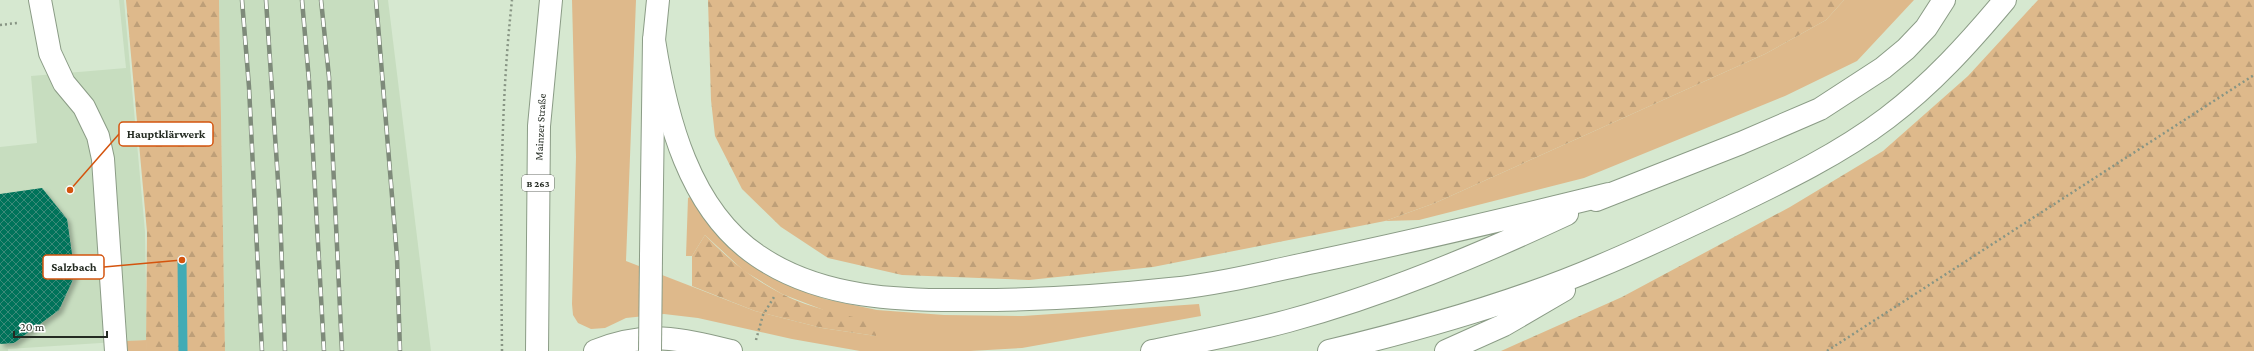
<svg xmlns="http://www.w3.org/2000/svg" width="2254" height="351" font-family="'Crimson Pro',serif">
<defs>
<pattern id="forest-firs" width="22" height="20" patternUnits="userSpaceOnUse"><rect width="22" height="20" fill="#deb98b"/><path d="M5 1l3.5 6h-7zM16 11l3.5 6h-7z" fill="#be9f78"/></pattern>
<pattern id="building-cross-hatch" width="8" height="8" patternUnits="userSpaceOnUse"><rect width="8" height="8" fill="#03735a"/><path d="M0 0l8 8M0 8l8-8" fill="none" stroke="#3b8a78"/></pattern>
<filter id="shadow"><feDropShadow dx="3.5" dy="3.5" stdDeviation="2" flood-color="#0004"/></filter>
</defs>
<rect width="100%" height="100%" fill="#d6e8d0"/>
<!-- built -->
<path fill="#c7ddbf" d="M 119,0 L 124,0 L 145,232 L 147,340 L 8,349 L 8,351 L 0,351 L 0,147 L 37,143 L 31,76 L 126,68 Z
M 219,0 L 388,0 L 431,351 L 225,351 Z"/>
<!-- grass -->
<path fill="#deb98b" d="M 572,0 L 636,0 L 626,261 L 755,311 L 822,328 L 876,336 L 821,309 L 782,294 L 744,271 L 705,235 L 692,256 L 686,256 L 688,198 L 694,195 L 751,262 L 788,285 L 825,299 L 877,310 L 944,315 L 1023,316 L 1199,304 L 1201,316 L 1022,348 L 970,351 L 860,351 L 792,339 L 698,318 L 664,314 L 626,318 L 605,328 L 591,329 L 578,323 L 573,315 L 572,304 L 576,157 Z
M 1844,0 L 1914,0 L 1857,61 L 1785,96 L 1584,178 L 1419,220 L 1385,221 L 1435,203 L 1765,54 L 1826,20 Z
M 147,340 L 146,351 L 127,351 L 127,341 Z"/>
<!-- forest -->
<path fill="url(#forest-firs)" d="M 126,0 L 219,0 L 225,351 L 146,351 L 147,232 Z
M 708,0 L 1844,0 L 1826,20 L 1765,54 L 1435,203 L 1385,221 L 1153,267 L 1029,280 L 902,275 L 828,258 L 781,227 L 742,189 L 715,136 L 711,100 Z
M 2038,0 L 2254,0 L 2254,351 L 1501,351 L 1622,297 L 1790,207 L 1883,151 L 1968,76 Z
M 705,235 C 727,258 753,280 782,294 C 811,309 845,315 876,322 L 876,336 L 822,328 L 755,311 L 692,286 L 692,256 Z"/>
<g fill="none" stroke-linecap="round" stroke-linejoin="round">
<!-- stream -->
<path stroke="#41abb5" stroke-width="9" d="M 182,260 L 183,351"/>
</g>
<!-- building -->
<path fill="url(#building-cross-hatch)" filter="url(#shadow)" d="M 42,188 L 67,219 L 75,275 L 59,310 L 14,343 L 0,344 L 0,194 Z"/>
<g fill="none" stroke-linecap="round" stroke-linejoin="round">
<!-- minor casing -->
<g stroke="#8b9c86" stroke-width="24">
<path id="minor" d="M 40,0 L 50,53 L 64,83 L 84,107 L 98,136 L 103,159 L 116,351"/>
</g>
<!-- major casing -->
<g stroke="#8b9c86" stroke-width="24">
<path id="major" d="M 651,256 L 654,40 L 658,0
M 537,351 L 539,126 L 551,0"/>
</g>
<!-- highway casing -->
<g stroke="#8b9c86" stroke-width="24">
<path id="highway" d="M 654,40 C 666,117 689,210 758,256 C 821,299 901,301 974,300 C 1040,300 1105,296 1170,289 C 1219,284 1267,272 1314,262 C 1413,241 1511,218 1609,194
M 1596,200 L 1741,143 L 1820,109 L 1883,68 L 1906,49 L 1926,28 L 1944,0
M 595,351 C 645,330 681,339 731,351
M 1152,351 C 1197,342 1243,333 1288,321 C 1384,295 1477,256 1567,214
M 1329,351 C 1421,329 1514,303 1600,266 C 1641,249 1681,230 1721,211 C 1777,184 1837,156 1887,118 C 1932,84 1969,43 2005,0
M 1446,351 L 1504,325 L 1564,290"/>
</g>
<!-- path -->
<path stroke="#889584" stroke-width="2.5" stroke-dasharray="2 3" stroke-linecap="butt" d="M 0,25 L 17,23
M 756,340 L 763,315 L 774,297
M 502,351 C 501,234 499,117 512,0
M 1827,351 L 2254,75"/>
<!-- minor -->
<use href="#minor" stroke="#fff" stroke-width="22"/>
<!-- major -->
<use href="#major" stroke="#fff" stroke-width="22"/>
<!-- highway -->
<use href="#highway" stroke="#fff" stroke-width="22"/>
<!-- rail casing -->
<g stroke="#7e8a7a" stroke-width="4.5">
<path id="rail" d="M 242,0 L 249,87 L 262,351
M 266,0 L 280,211 L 285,351
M 302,0 L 309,81 L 324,351
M 321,0 L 329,77 L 342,351
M 376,0 L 397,257 L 400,351"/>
</g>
<!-- rail -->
<use href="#rail" stroke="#fff" stroke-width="3" stroke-dasharray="9" stroke-linecap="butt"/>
<!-- major-bridge casing -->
<g stroke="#8b9c86" stroke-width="24" stroke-linecap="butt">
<path id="major-bridge" d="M 650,351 L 651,256"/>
</g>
<!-- major-bridge -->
<use href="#major-bridge" stroke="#fff" stroke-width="22"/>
</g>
<g text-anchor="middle" stroke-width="4" stroke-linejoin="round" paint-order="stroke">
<!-- shield labels -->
<rect fill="#fff" stroke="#666b64" stroke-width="1" x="522" y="175" width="32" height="16" rx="3"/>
<g font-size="10" font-weight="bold" fill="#242b22">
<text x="538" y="187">B 263</text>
</g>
<!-- street labels -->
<g font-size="11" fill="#242b22" stroke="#fff">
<text transform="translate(540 127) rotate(-87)" y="4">Mainzer Straße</text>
</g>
</g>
<!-- callouts -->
<path fill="none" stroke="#d4540e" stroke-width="1.5" d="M70 190L119 134M182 260L104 267"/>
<g fill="#d4540e" stroke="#fff" stroke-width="1.5">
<circle cx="70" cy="190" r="4"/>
<circle cx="182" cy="260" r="4"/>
</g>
<g fill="#fff" stroke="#d4540e" stroke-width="1.5">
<rect x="119" y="122" width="94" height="24" rx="4"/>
<rect x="43" y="255" width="61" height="24" rx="4"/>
</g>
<g font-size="12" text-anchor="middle" font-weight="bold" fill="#242b22">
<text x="166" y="138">Hauptklärwerk</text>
<text x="74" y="271">Salzbach</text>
</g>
<!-- scale -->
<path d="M14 331v6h93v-6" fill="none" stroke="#242b22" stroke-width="2"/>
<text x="20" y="331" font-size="12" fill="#242b22" stroke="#ffffff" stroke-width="3" paint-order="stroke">20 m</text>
</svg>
